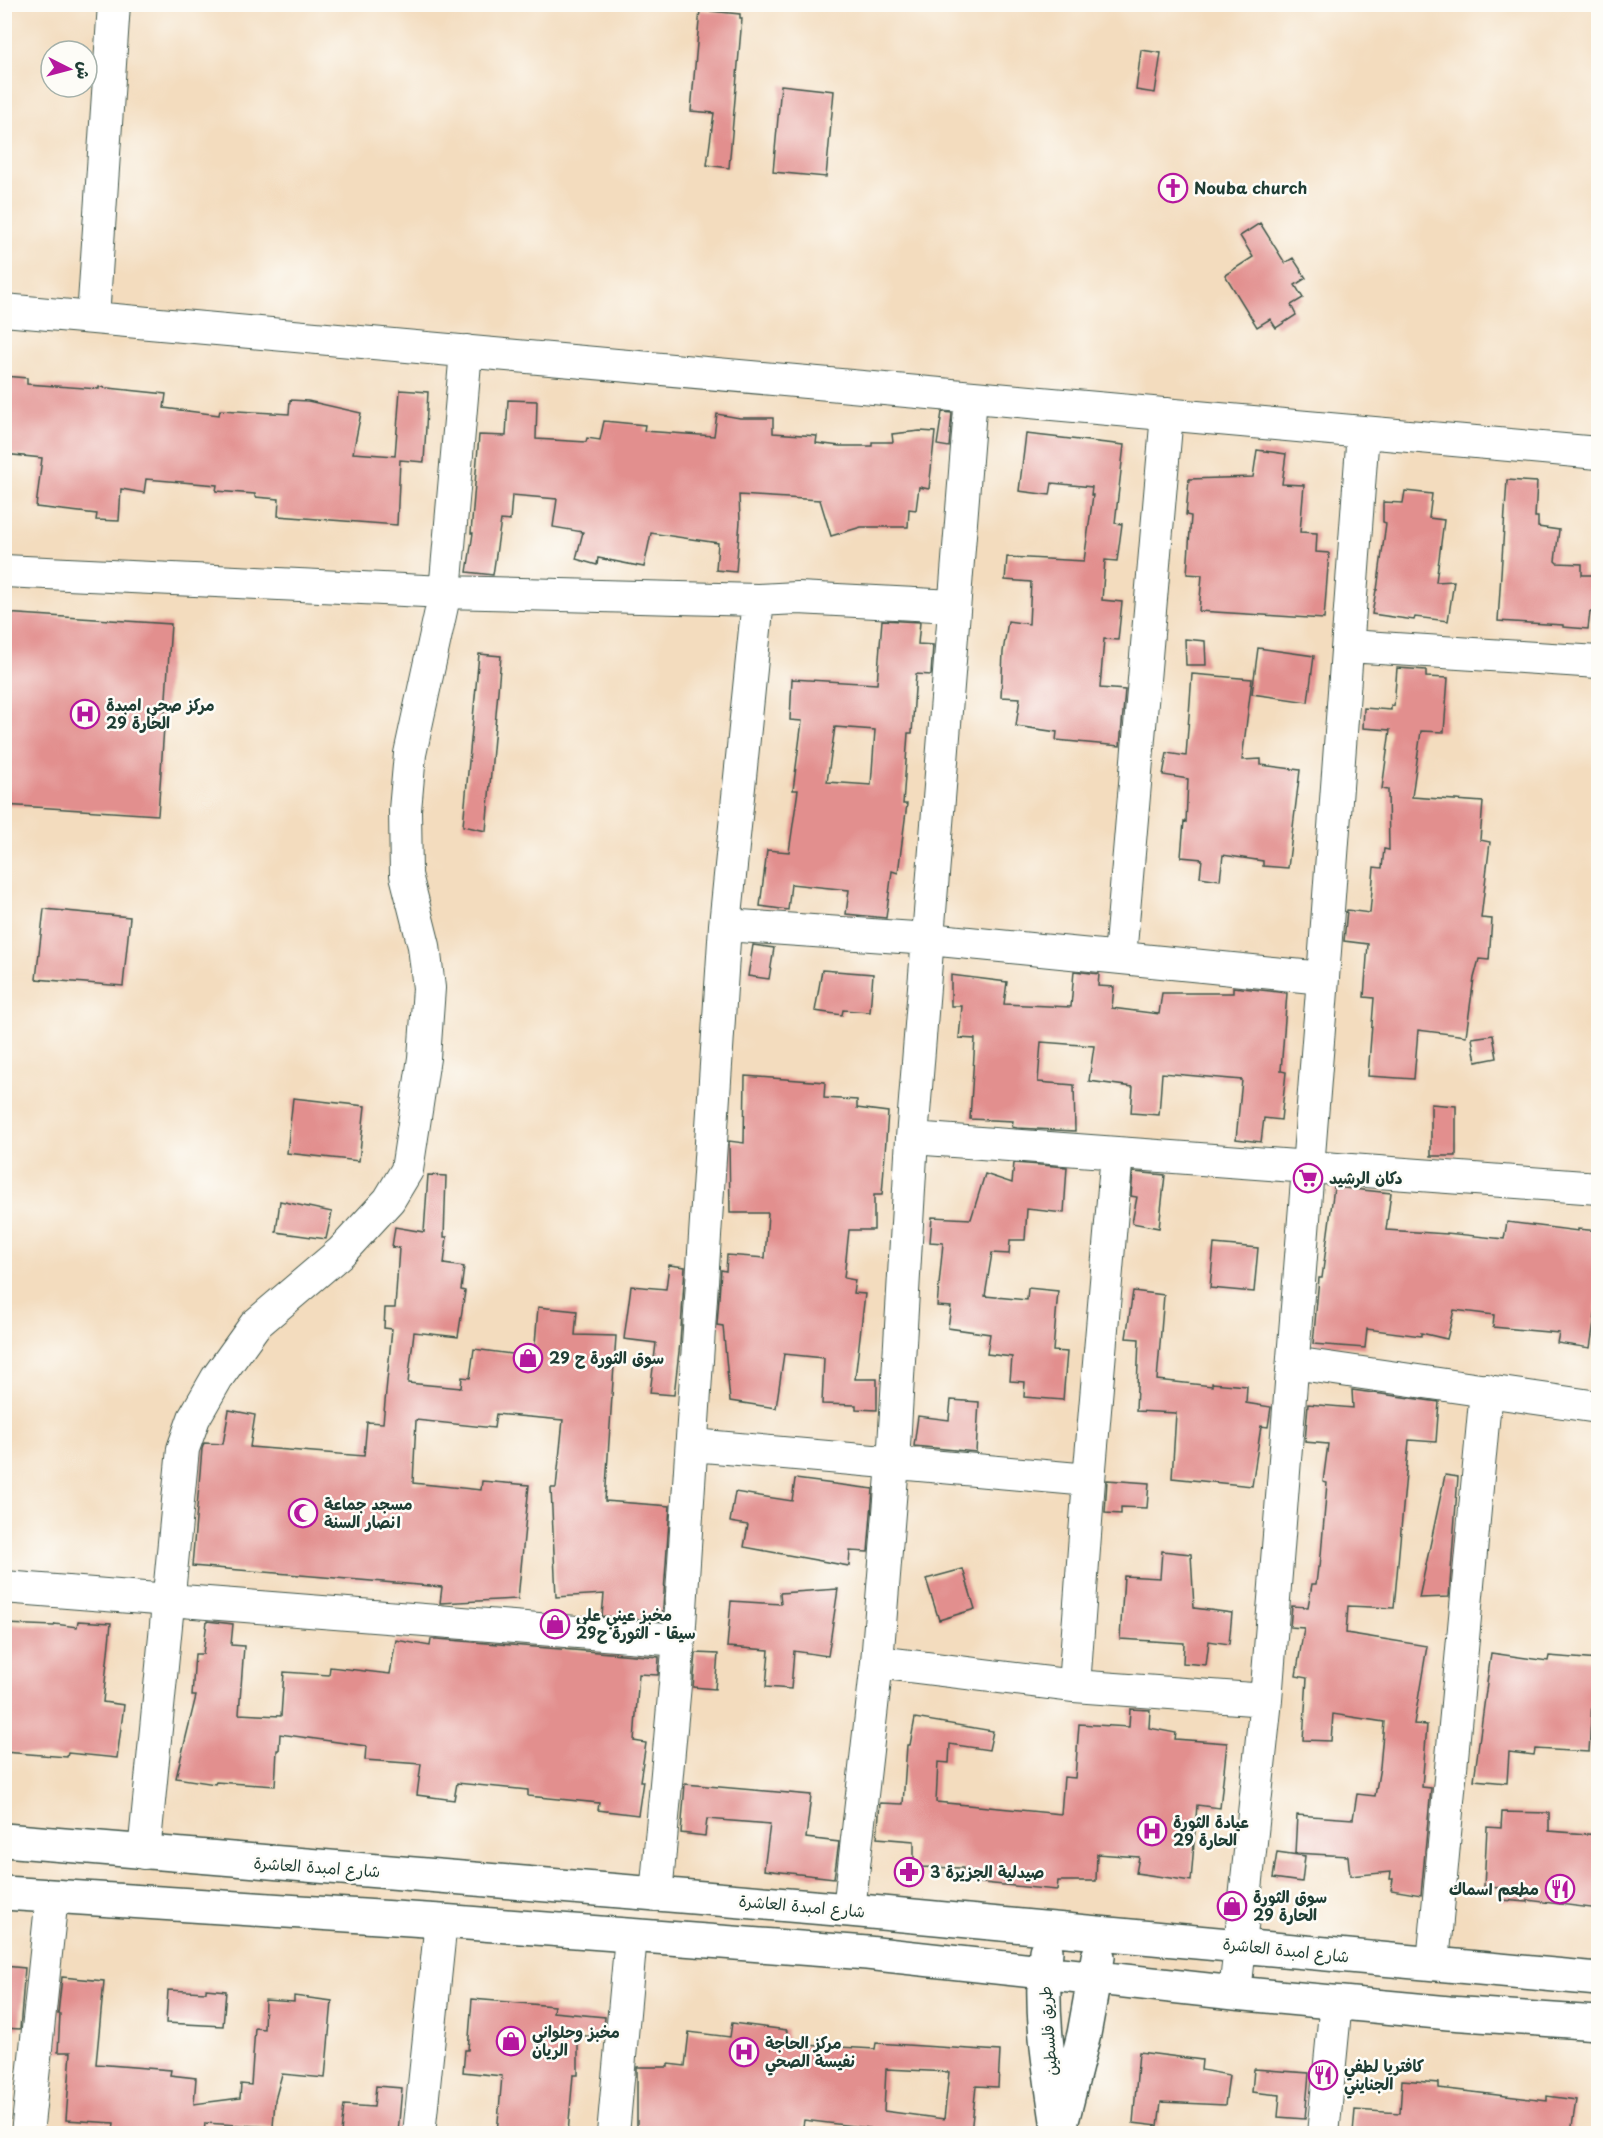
<svg xmlns="http://www.w3.org/2000/svg" width="1603" height="2138" font-family="'Playpen Sans','Playpen Sans Arabic',sans-serif">
<rect width="100%" height="100%" fill="#fdfcf7"/>
<filter id="ink" filterUnits="userSpaceOnUse"><feTurbulence type="fractalNoise" baseFrequency=".0167" numOctaves="2"/><feDisplacementMap in="SourceGraphic" scale="12" xChannelSelector="R" yChannelSelector="G"/><feConvolveMatrix kernelMatrix="1 2 1 2 8 2 1 2 1" color-interpolation-filters="sRGB"/></filter>
<filter id="wash" filterUnits="userSpaceOnUse"><feTurbulence type="fractalNoise" baseFrequency=".008" numOctaves="4" result="noise"/><feDisplacementMap in="SourceGraphic" scale="24" xChannelSelector="R" yChannelSelector="G"/><feGaussianBlur stdDeviation="1.35" result="paint"/><feColorMatrix in="noise" values="0 0 0 0 0 0 0 0 0 0 0 0 0 0 0 0 0 1.4 0 .05"/><feComposite in="paint" operator="in"/></filter>
<g filter="url(#wash)">
<rect width="100%" height="100%" fill="#f3dcbe"/>
<g id="blocks">
<!-- building -->
<path fill="#e28f8e" fill-rule="evenodd" d="M 700,10 L 740,14 L 740,18 L 742,18 L 729,168 L 707,165 L 714,113 L 691,111 Z
M 1141,50 L 1161,53 L 1155,93 L 1136,90 Z
M 781,85 L 834,91 L 826,177 L 773,172 Z
M 1260,223 L 1285,263 L 1293,258 L 1306,278 L 1295,285 L 1303,298 L 1291,305 L 1296,315 L 1276,328 L 1270,319 L 1257,327 L 1225,275 L 1253,257 L 1240,236 Z
M 4,376 L 27,378 L 27,384 L 99,389 L 99,387 L 166,394 L 164,408 L 219,415 L 220,410 L 289,414 L 290,400 L 308,401 L 361,413 L 353,453 L 395,456 L 400,390 L 428,392 L 424,462 L 400,460 L 397,525 L 278,516 L 279,499 L 255,497 L 255,494 L 216,491 L 217,485 L 146,479 L 144,493 L 121,489 L 119,521 L 96,520 L 97,514 L 36,507 L 42,458 L 4,454 Z
M 508,400 L 537,401 L 536,439 L 586,442 L 587,438 L 600,440 L 604,421 L 645,425 L 644,431 L 714,436 L 717,414 L 740,418 L 773,418 L 773,433 L 817,436 L 816,443 L 840,446 L 872,446 L 872,442 L 893,442 L 892,434 L 920,431 L 935,432 L 929,489 L 919,487 L 916,510 L 909,509 L 908,527 L 861,527 L 831,536 L 820,500 L 739,495 L 740,521 L 736,572 L 716,570 L 718,543 L 651,533 L 644,567 L 598,558 L 597,565 L 576,559 L 583,532 L 553,527 L 557,499 L 512,495 L 510,521 L 501,520 L 493,575 L 467,572 L 473,533 L 471,533 L 479,435 L 506,436 Z
M 942,412 L 952,413 L 949,447 L 937,445 Z
M 1026,434 L 1124,445 L 1115,523 L 1122,524 L 1117,561 L 1105,560 L 1102,600 L 1122,602 L 1118,640 L 1104,639 L 1100,688 L 1125,690 L 1120,746 L 1056,740 L 1057,732 L 1016,726 L 1020,698 L 1001,697 L 1003,652 L 1008,621 L 1029,624 L 1031,582 L 1005,580 L 1007,557 L 1084,561 L 1093,495 L 1091,495 L 1092,487 L 1052,483 L 1050,495 L 1019,491 Z
M 1257,450 L 1286,454 L 1282,484 L 1304,485 L 1300,532 L 1317,533 L 1316,552 L 1329,553 L 1324,619 L 1199,611 L 1202,575 L 1187,574 L 1191,516 L 1186,515 L 1189,479 L 1253,477 Z
M 1507,480 L 1537,482 L 1535,517 L 1538,517 L 1538,527 L 1559,530 L 1555,561 L 1557,563 L 1582,564 L 1582,575 L 1599,575 L 1599,613 L 1590,612 L 1588,629 L 1563,627 L 1563,625 L 1498,621 Z
M 1405,491 L 1432,494 L 1429,518 L 1444,520 L 1436,582 L 1454,581 L 1448,621 L 1415,617 L 1414,620 L 1372,614 L 1376,590 L 1377,590 L 1386,523 L 1383,522 L 1383,502 L 1403,503 Z
M 4,613 L 171,624 L 158,815 L 4,805 Z
M 882,620 L 920,622 L 918,644 L 933,645 L 931,675 L 916,674 L 912,733 L 908,733 L 903,804 L 907,804 L 898,873 L 892,871 L 886,918 L 846,914 L 849,890 L 791,884 L 788,910 L 760,906 L 767,850 L 789,852 L 798,790 L 793,790 L 802,721 L 790,720 L 792,679 L 877,684 ZM 835,727 L 875,730 L 871,785 L 827,782 Z
M 1185,639 L 1205,641 L 1206,665 L 1186,665 Z
M 1258,648 L 1314,656 L 1308,702 L 1252,694 Z
M 479,654 L 501,656 L 486,831 L 463,826 Z
M 1397,668 L 1426,670 L 1426,677 L 1448,678 L 1444,732 L 1421,731 L 1412,797 L 1483,802 L 1480,840 L 1490,842 L 1481,918 L 1492,919 L 1489,960 L 1479,959 L 1474,978 L 1466,1036 L 1418,1030 L 1414,1079 L 1368,1076 L 1374,998 L 1364,997 L 1368,944 L 1344,941 L 1347,910 L 1370,913 L 1374,867 L 1382,868 L 1384,849 L 1389,850 L 1388,790 L 1382,789 L 1390,730 L 1363,728 L 1364,708 L 1391,710 L 1391,705 L 1394,706 Z
M 1192,674 L 1252,679 L 1242,760 L 1261,759 L 1261,765 L 1300,770 L 1288,868 L 1263,866 L 1263,861 L 1223,855 L 1220,880 L 1200,877 L 1202,859 L 1181,857 L 1184,821 L 1186,822 L 1188,779 L 1163,775 L 1167,753 L 1186,756 Z
M 44,909 L 130,917 L 123,986 L 36,979 Z
M 753,945 L 774,948 L 769,979 L 748,976 Z
M 822,970 L 873,974 L 870,1012 L 843,1010 L 842,1015 L 815,1011 Z
M 1074,971 L 1099,974 L 1098,986 L 1114,987 L 1112,1008 L 1159,1014 L 1162,993 L 1233,993 L 1233,987 L 1287,993 L 1281,1071 L 1286,1072 L 1281,1120 L 1264,1118 L 1261,1142 L 1236,1139 L 1242,1080 L 1162,1073 L 1159,1115 L 1131,1113 L 1133,1087 L 1089,1081 L 1094,1046 L 1041,1042 L 1038,1082 L 1074,1085 L 1075,1131 L 1017,1128 L 1012,1127 L 1013,1121 L 970,1119 L 975,1039 L 959,1038 L 962,1006 L 951,1006 L 951,975 L 1007,982 L 1004,1004 L 1071,1007 Z
M 1493,1035 L 1497,1058 L 1476,1062 L 1472,1038 Z
M 745,1076 L 825,1082 L 824,1098 L 857,1100 L 857,1108 L 888,1112 L 882,1195 L 874,1195 L 874,1230 L 849,1230 L 844,1278 L 855,1280 L 853,1293 L 865,1294 L 855,1379 L 877,1379 L 877,1410 L 856,1409 L 856,1405 L 822,1404 L 824,1358 L 784,1354 L 776,1408 L 730,1401 L 723,1326 L 717,1325 L 721,1270 L 726,1271 L 727,1255 L 765,1258 L 768,1213 L 730,1213 L 729,1141 L 744,1143 Z
M 293,1098 L 365,1106 L 359,1161 L 287,1153 Z
M 1431,1104 L 1456,1106 L 1456,1156 L 1431,1156 Z
M 1014,1163 L 1067,1167 L 1064,1213 L 1027,1209 L 1025,1240 L 1010,1240 L 1009,1254 L 992,1253 L 985,1296 L 1027,1300 L 1028,1288 L 1058,1291 L 1053,1351 L 1067,1352 L 1063,1400 L 1024,1397 L 1025,1382 L 1010,1381 L 1012,1357 L 987,1354 L 990,1334 L 948,1328 L 951,1307 L 937,1306 L 943,1243 L 930,1242 L 932,1217 L 971,1219 L 985,1174 L 1012,1183 Z
M 1133,1172 L 1165,1175 L 1159,1228 L 1132,1223 L 1137,1197 L 1131,1196 Z
M 428,1175 L 446,1176 L 444,1237 L 447,1237 L 444,1264 L 464,1267 L 461,1290 L 465,1291 L 458,1337 L 414,1332 L 408,1383 L 461,1388 L 462,1377 L 470,1378 L 474,1349 L 534,1357 L 538,1307 L 577,1311 L 575,1335 L 616,1336 L 605,1501 L 670,1506 L 662,1621 L 602,1616 L 604,1594 L 556,1597 L 551,1488 L 556,1488 L 563,1420 L 496,1414 L 494,1428 L 416,1420 L 413,1483 L 481,1490 L 482,1481 L 529,1485 L 518,1599 L 440,1603 L 442,1587 L 192,1566 L 202,1449 L 204,1443 L 223,1444 L 229,1410 L 255,1415 L 250,1447 L 364,1456 L 367,1422 L 383,1423 L 392,1329 L 384,1328 L 385,1308 L 395,1308 L 399,1248 L 392,1247 L 395,1227 L 424,1232 Z
M 1334,1187 L 1391,1193 L 1386,1230 L 1447,1234 L 1447,1233 L 1504,1239 L 1507,1222 L 1578,1231 L 1578,1229 L 1599,1231 L 1599,1290 L 1590,1348 L 1557,1343 L 1559,1333 L 1493,1327 L 1494,1315 L 1454,1310 L 1447,1339 L 1421,1333 L 1421,1336 L 1367,1329 L 1365,1348 L 1313,1344 L 1319,1278 L 1322,1278 Z
M 280,1201 L 332,1212 L 326,1239 L 276,1232 Z
M 1214,1244 L 1258,1248 L 1254,1292 L 1210,1288 Z
M 669,1265 L 685,1267 L 680,1343 L 674,1395 L 650,1393 L 656,1343 L 624,1339 L 631,1286 L 666,1289 Z
M 1133,1291 L 1164,1295 L 1157,1380 L 1212,1386 L 1212,1383 L 1247,1386 L 1246,1403 L 1271,1407 L 1268,1427 L 1261,1426 L 1252,1486 L 1172,1478 L 1176,1413 L 1136,1411 L 1139,1339 L 1126,1338 Z
M 1352,1390 L 1439,1402 L 1436,1442 L 1409,1440 L 1394,1608 L 1348,1606 L 1346,1633 L 1427,1646 L 1414,1724 L 1427,1725 L 1422,1787 L 1431,1788 L 1421,1895 L 1391,1890 L 1393,1879 L 1390,1879 L 1391,1872 L 1350,1876 L 1348,1856 L 1295,1853 L 1297,1815 L 1353,1819 L 1357,1794 L 1375,1796 L 1380,1767 L 1384,1722 L 1333,1714 L 1331,1741 L 1303,1740 L 1307,1678 L 1296,1676 L 1304,1628 L 1290,1627 L 1292,1606 L 1308,1607 L 1312,1584 L 1316,1584 L 1318,1567 L 1320,1567 L 1327,1483 L 1323,1482 L 1328,1444 L 1305,1442 L 1308,1404 L 1353,1408 Z
M 951,1400 L 979,1402 L 976,1452 L 914,1446 L 918,1416 L 949,1420 Z
M 1445,1475 L 1458,1477 L 1449,1597 L 1419,1598 Z
M 795,1479 L 873,1489 L 868,1552 L 850,1551 L 849,1566 L 744,1547 L 748,1525 L 730,1522 L 735,1492 L 792,1501 Z
M 1107,1480 L 1149,1483 L 1147,1508 L 1121,1507 L 1121,1514 L 1105,1513 Z
M 1162,1551 L 1191,1554 L 1194,1608 L 1232,1613 L 1229,1644 L 1209,1641 L 1206,1665 L 1183,1663 L 1184,1643 L 1120,1639 L 1124,1576 L 1160,1578 Z
M 963,1569 L 975,1609 L 939,1620 L 926,1579 Z
M 838,1589 L 828,1656 L 794,1651 L 791,1689 L 766,1687 L 769,1650 L 727,1647 L 731,1601 L 781,1604 L 780,1593 Z
M 78,1621 L 111,1623 L 103,1702 L 124,1705 L 117,1758 L 68,1753 L 67,1757 L 4,1752 L 6,1624 L 54,1626 L 55,1624 L 77,1627 Z
M 207,1621 L 233,1624 L 231,1645 L 244,1646 L 239,1714 L 281,1716 L 284,1672 L 329,1675 L 330,1667 L 390,1674 L 396,1640 L 430,1646 L 431,1639 L 437,1639 L 659,1657 L 658,1675 L 639,1674 L 634,1741 L 646,1743 L 640,1781 L 643,1781 L 638,1815 L 598,1810 L 599,1803 L 528,1796 L 528,1790 L 457,1783 L 454,1800 L 417,1795 L 421,1764 L 365,1760 L 366,1746 L 280,1734 L 279,1750 L 277,1750 L 275,1786 L 216,1782 L 215,1784 L 176,1778 L 196,1696 L 192,1696 L 195,1654 L 203,1654 Z
M 696,1653 L 718,1654 L 715,1689 L 693,1687 Z
M 1491,1653 L 1548,1661 L 1549,1656 L 1599,1660 L 1599,1703 L 1592,1703 L 1589,1752 L 1535,1749 L 1534,1755 L 1509,1752 L 1507,1783 L 1474,1780 Z
M 1130,1709 L 1150,1710 L 1149,1728 L 1176,1733 L 1175,1739 L 1227,1743 L 1220,1808 L 1197,1805 L 1191,1881 L 1136,1873 L 1139,1857 L 1097,1854 L 1096,1881 L 1058,1881 L 1057,1890 L 962,1881 L 963,1868 L 914,1867 L 914,1841 L 877,1838 L 880,1803 L 903,1804 L 907,1745 L 910,1745 L 915,1718 L 993,1731 L 989,1750 L 950,1744 L 949,1763 L 938,1762 L 936,1802 L 1061,1814 L 1064,1777 L 1075,1778 L 1079,1724 L 1129,1727 Z
M 685,1784 L 811,1795 L 806,1838 L 839,1842 L 834,1878 L 764,1870 L 770,1824 L 707,1819 L 705,1836 L 681,1833 Z
M 1502,1812 L 1549,1813 L 1549,1831 L 1599,1835 L 1599,1909 L 1528,1900 L 1528,1902 L 1502,1900 L 1503,1888 L 1484,1887 L 1487,1827 L 1501,1828 Z
M 1277,1852 L 1305,1856 L 1302,1882 L 1273,1878 Z
M 4,1966 L 25,1968 L 20,2029 L 4,2028 Z
M 62,1977 L 104,1981 L 96,2064 L 171,2070 L 170,2075 L 196,2078 L 194,2104 L 240,2098 L 241,2084 L 251,2085 L 255,2028 L 264,2029 L 265,2000 L 294,2002 L 294,1996 L 332,2001 L 325,2078 L 282,2074 L 275,2100 L 273,2127 L 205,2123 L 204,2133 L 113,2133 L 114,2123 L 66,2120 L 71,2052 L 58,2052 L 60,2014 L 58,2014 Z
M 206,1989 L 226,1991 L 223,2026 L 166,2023 L 168,1990 L 206,1992 Z
M 472,1999 L 554,2006 L 553,2012 L 605,2017 L 603,2038 L 578,2035 L 578,2075 L 573,2075 L 568,2133 L 497,2133 L 502,2076 L 463,2072 L 465,2050 L 468,2050 Z
M 732,2023 L 787,2030 L 786,2044 L 875,2049 L 876,2043 L 1000,2051 L 998,2087 L 976,2086 L 971,2133 L 869,2133 L 869,2128 L 804,2120 L 802,2133 L 637,2133 L 637,2067 L 668,2067 L 668,2064 L 685,2066 L 689,2032 L 730,2037 ZM 886,2069 L 949,2072 L 944,2119 L 884,2111 Z
M 1139,2052 L 1202,2060 L 1201,2070 L 1229,2075 L 1225,2105 L 1161,2102 L 1158,2126 L 1133,2123 Z
M 1254,2069 L 1309,2073 L 1305,2119 L 1278,2117 L 1280,2095 L 1252,2092 Z
M 1402,2080 L 1439,2083 L 1439,2088 L 1547,2101 L 1547,2096 L 1576,2100 L 1571,2133 L 1353,2133 L 1355,2110 L 1400,2113 Z
M 376,2086 L 402,2088 L 398,2133 L 341,2133 L 344,2105 L 374,2107 Z"/>
</g>
</g>
<g filter="url(#ink)">
<use href="#blocks" fill-opacity="0" stroke="#3f5549" stroke-width="1.5"/>
<g fill="none" stroke-linecap="round" stroke-linejoin="round">
<!-- street casing -->
<g stroke="#3f5549" stroke-width="34">
<path id="street" d="M 4,310 L 1598,453
M 93,318 L 114,4
M 4,571 L 445,592 L 758,600
M 1348,646 L 1598,662
M 725,925 L 929,939 L 1323,978
M 1120,957 L 1167,414
M 912,1138 L 1598,1188
M 1293,1363 L 1598,1407
M 693,1445 L 1089,1480
M 4,1587 L 679,1640
M 877,1662 L 1074,1686 L 1266,1700
M 1074,1686 L 1089,1480 L 1117,1153
M 144,1853 L 183,1449 L 194,1418 L 217,1378 L 255,1325 L 341,1252 L 389,1200 L 407,1170 L 424,1058 L 429,988 L 424,946 L 406,875 L 405,810 L 410,754 L 445,592 L 466,351
M 656,1895 L 679,1640 L 725,925 L 758,600 L 798,598 L 954,606
M 849,1910 L 877,1662 L 893,1463 L 912,1138 L 971,397
M 1433,1963 L 1486,1390
M 1235,1993 L 1266,1700 L 1323,978 L 1363,432
M 27,2134 L 52,1896
M 419,2134 L 441,1921
M 613,2134 L 631,1936
M 1323,2134 L 1336,2002"/>
</g>
<!-- secondary casing -->
<g stroke="#3f5549" stroke-width="36">
<path id="secondary" d="M 4,1840 L 849,1910 L 1598,1979
M 4,1893 L 441,1921 L 867,1953 L 1235,1993 L 1449,2013 L 1598,2023
M 1046,1951 C 1039,2012 1050,2073 1059,2134
M 1063,2117 L 1084,2034 L 1098,1957"/>
</g>
<!-- street -->
<use href="#street" stroke="#fff" stroke-width="32"/>
<!-- secondary -->
<use href="#secondary" stroke="#fff" stroke-width="33"/>
</g>
</g>
<!-- icons -->
<defs>
<g id="church-ring" transform="scale(1.5)"><circle r="9.5" fill="#fdfcf7" stroke="#b5179e" stroke-width="1.5"/><path d="M-1.2-6h2.4v3.5h3.3v2.4h-3.3V6h-2.4V-.1h-3.3v-2.4h3.3Z" fill="#b5179e"/></g>
<g id="hospital-ring" transform="scale(1.5)"><circle r="9.5" fill="#fdfcf7" stroke="#b5179e" stroke-width="1.5"/><path d="M-5-5h3v3.5h4V-5h3V5h-3V1.5h-4V5h-3Z" fill="#b5179e"/></g>
<g id="supermarket-ring" transform="scale(1.5)"><circle r="9.5" fill="#fdfcf7" stroke="#b5179e" stroke-width="1.5"/><path d="M-6-5.5h2.5l.6 2H6L4.5 2H-2.5L-4.4-4H-6ZM-1.5 3.2a1.3 1.3 0 1 0 .1 0ZM3 3.2a1.3 1.3 0 1 0 .1 0Z" fill="#b5179e"/></g>
<g id="shop-ring" transform="scale(1.5)"><circle r="9.5" fill="#fdfcf7" stroke="#b5179e" stroke-width="1.5"/><path d="M-5-2.5h2.3a2.7 3.5 0 0 1 5.4 0H5L5.5 6h-11ZM-1.5-2.5h3a1.5 2.3 0 0 0-3 0Z" fill="#b5179e"/></g>
<g id="mosque-ring" transform="scale(1.5)"><circle r="9.5" fill="#fdfcf7" stroke="#b5179e" stroke-width="1.5"/><path d="M3.5-4.9A6 6 0 1 0 3.5 4.9A5 5 0 1 1 3.5-4.9Z" fill="#b5179e"/></g>
<g id="pharmacy-ring" transform="scale(1.5)"><circle r="9.5" fill="#fdfcf7" stroke="#b5179e" stroke-width="1.5"/><path d="M-2-6h4v4h4v4h-4v4h-4v-4h-4v-4h4Z" fill="#b5179e"/></g>
<g id="restaurant-ring" transform="scale(1.5)"><circle r="9.5" fill="#fdfcf7" stroke="#b5179e" stroke-width="1.5"/><path d="M-5-6h1v4h1v-4h1v4h1v-4h1v5L-1.5 .5V6h-2V.5L-5-1ZM5-6V6H3V1.5H1.5Q1.5-4 5-6Z" fill="#b5179e"/></g>
</defs>
<g fill-rule="evenodd">
<use href="#church-ring" x="1173" y="188"/>
<use href="#hospital-ring" x="85" y="714"/>
<use href="#supermarket-ring" x="1308" y="1178"/>
<use href="#shop-ring" x="528" y="1358"/>
<use href="#mosque-ring" x="303" y="1513"/>
<use href="#shop-ring" x="555" y="1624"/>
<use href="#hospital-ring" x="1152" y="1831"/>
<use href="#pharmacy-ring" x="909" y="1872"/>
<use href="#restaurant-ring" x="1560" y="1889"/>
<use href="#shop-ring" x="1232" y="1906"/>
<use href="#shop-ring" x="511" y="2041"/>
<use href="#hospital-ring" x="744" y="2052"/>
<use href="#restaurant-ring" x="1323" y="2075"/>
</g>
<g text-anchor="middle" stroke-width="5" stroke-linejoin="round" paint-order="stroke">
<!-- poi labels -->
<g font-size="16" font-weight="bold" fill="#1f3d34" stroke="#fdfcf7" text-anchor="start">
<text x="1194" y="194">Nouba church</text>
<text x="106" y="711">مركز صحي امبدة<tspan x="106" dy="18">الحارة 29</tspan></text>
<text x="1329" y="1184">دكان الرشيد</text>
<text x="549" y="1364">سوق الثورة ح 29</text>
<text x="324" y="1510">مسجد جماعة<tspan x="324" dy="18">انصار السنة</tspan></text>
<text x="576" y="1621">مخبز عيني على<tspan x="576" dy="18">سيقا - الثورة ح29</tspan></text>
<text x="1173" y="1828">عيادة الثورة<tspan x="1173" dy="18">الحارة 29</tspan></text>
<text x="930" y="1878">صيدلية الجزيرة 3</text>
<text x="1539" y="1895" text-anchor="end">مطعم اسماك</text>
<text x="1253" y="1903">سوق الثورة<tspan x="1253" dy="18">الحارة 29</tspan></text>
<text x="532" y="2038">مخبز وحلواني<tspan x="532" dy="18">الريان</tspan></text>
<text x="765" y="2049">مركز الحاجة<tspan x="765" dy="18">نفيسة الصحي</tspan></text>
<text x="1344" y="2072">كافتريا لطفي<tspan x="1344" dy="18">الجنايني</tspan></text>
</g>
<!-- street labels -->
<g font-size="16" fill="#1f3d34" stroke="#fdfcf7">
<text transform="translate(317 1867) rotate(4)" y="6">شارع امبدة العاشرة</text>
<text transform="translate(802 1906) rotate(5)" y="6">شارع امبدة العاشرة</text>
<text transform="translate(1286 1950) rotate(6)" y="6">شارع امبدة العاشرة</text>
<text transform="translate(1048 2031) rotate(-94)" y="6">طريق فلسطين</text>
</g>
</g>
<!-- margin -->
<rect width="1603" height="2138" fill="none" stroke="#fdfcf7" stroke-width="24"/>
<!-- north arrow -->
<g transform="translate(69 69) rotate(96)"><circle r="28" fill="#fdfcf7" stroke="#a4b0a9" stroke-width="1.5"/>
<path d="M0-4.5L10 22L0 15L-10 22Z" fill="#b5179e"/>
<text y="-9" font-size="16" font-weight="bold" text-anchor="middle" fill="#1f3d34">ش</text>
</g>
</svg>
